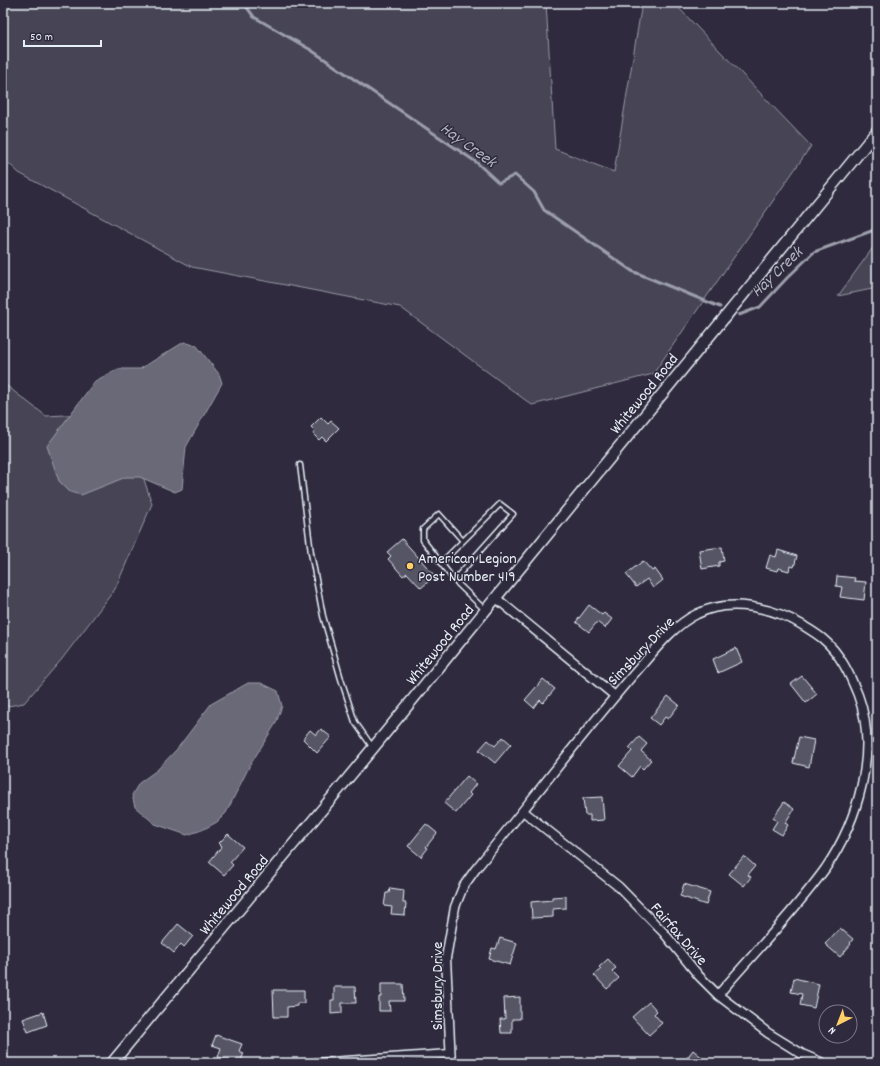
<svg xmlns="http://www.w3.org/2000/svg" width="880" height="1066" font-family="Dekko,sans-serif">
<rect width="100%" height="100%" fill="#2f2a3d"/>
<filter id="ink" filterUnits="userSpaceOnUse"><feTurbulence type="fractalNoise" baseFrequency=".025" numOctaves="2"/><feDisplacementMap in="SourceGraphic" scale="8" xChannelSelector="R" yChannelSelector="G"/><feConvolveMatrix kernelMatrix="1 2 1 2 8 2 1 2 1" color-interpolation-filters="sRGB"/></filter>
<g filter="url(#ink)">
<!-- green -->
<path fill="#464455" stroke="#979aa6" d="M 3,3 L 546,3 L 555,149 L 614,172 L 642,3 L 674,3 L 811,146 L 653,374 L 532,405 L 400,307 L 192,267 L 19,173 L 3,158 Z
M 877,242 L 877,288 L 838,296 Z
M 3,383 L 46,416 L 122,412 L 152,504 L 115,589 L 62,659 L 24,703 L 3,707 L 3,501 L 6,498 L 3,482 Z"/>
<!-- water -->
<path fill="#696978" stroke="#9c9fab" d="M 184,342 L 197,346 L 219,374 L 222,383 L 186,447 L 182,489 L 175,492 L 140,477 L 126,477 L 81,495 L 70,492 L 59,481 L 47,446 L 95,381 L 118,369 L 140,369 Z
M 248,683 L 261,683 L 278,691 L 282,706 L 276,723 L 250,765 L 226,813 L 217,822 L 202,830 L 187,835 L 155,824 L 135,807 L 132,795 L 139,783 L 157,770 L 177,749 L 211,704 Z"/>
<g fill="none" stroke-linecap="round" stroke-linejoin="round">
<!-- stream -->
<path stroke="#9c9fab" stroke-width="3" d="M 247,3 L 246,6 L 254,17 L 311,50 L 476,162 L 499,183 L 515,175 L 534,192 L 544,210 L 632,271 L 720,307
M 739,315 L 760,307 L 787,278 L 814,252 L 877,229"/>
</g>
<!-- building -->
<path fill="#575565" stroke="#e8f1f8" d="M 321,417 L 328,424 L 331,421 L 339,428 L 326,441 L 322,437 L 319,440 L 313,434 L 315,431 L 311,427 Z
M 402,539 L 435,576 L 421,588 L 407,573 L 403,576 L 388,559 L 391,556 L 387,552 Z
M 722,547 L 724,561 L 719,562 L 719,566 L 702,569 L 699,550 Z
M 778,550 L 797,556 L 794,567 L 790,566 L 789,571 L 778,568 L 777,571 L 766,568 L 770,555 L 776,557 Z
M 643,561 L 652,571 L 655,569 L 663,580 L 653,588 L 647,579 L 636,587 L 626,574 Z
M 837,576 L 855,578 L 854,581 L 866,582 L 864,600 L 840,597 L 842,587 L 836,586 Z
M 589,605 L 602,615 L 604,613 L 612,619 L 605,628 L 597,622 L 589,632 L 576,622 Z
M 736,648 L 742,662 L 718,673 L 713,659 Z
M 802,676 L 817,694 L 806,703 L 791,684 Z
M 543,679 L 555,689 L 543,703 L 540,700 L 534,708 L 525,700 Z
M 668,696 L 679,705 L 668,719 L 665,717 L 659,725 L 650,718 Z
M 321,729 L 331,737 L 317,753 L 303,739 L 310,730 L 316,735 Z
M 503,737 L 511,744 L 495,763 L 479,750 L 488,740 L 495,746 Z
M 639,737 L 647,744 L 641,751 L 651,760 L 643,769 L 640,766 L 632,777 L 619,766 L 632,751 L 629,748 Z
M 799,737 L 814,740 L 809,767 L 793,763 Z
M 467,776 L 476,784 L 469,793 L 471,795 L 456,813 L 444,803 Z
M 602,797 L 604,820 L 590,821 L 590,815 L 585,815 L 583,798 Z
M 784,802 L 794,809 L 785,823 L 788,825 L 782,835 L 772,829 L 777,821 L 773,818 Z
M 426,824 L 437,833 L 426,847 L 428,848 L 421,857 L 408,846 Z
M 228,834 L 243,847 L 230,862 L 233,865 L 224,875 L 209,862 L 222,846 L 219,843 Z
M 744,856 L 755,866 L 748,875 L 751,877 L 744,886 L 729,874 Z
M 684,884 L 710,892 L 706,905 L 680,896 Z
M 390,888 L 404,890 L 403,903 L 406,903 L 405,915 L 391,914 L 392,907 L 384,906 L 386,893 L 389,893 Z
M 566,896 L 566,908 L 553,909 L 553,917 L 532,918 L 531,902 L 552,900 L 552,897 Z
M 178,924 L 193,936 L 184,947 L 181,944 L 174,953 L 162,943 Z
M 840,928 L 853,939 L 850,943 L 851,944 L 840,957 L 825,944 Z
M 500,938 L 517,943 L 510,965 L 489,959 L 492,948 L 496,949 Z
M 608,959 L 616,968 L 612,971 L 619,978 L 607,989 L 594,975 L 601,969 L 599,967 Z
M 794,978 L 819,984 L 814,1008 L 800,1005 L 802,994 L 791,992 Z
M 381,984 L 403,984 L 404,1001 L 389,1001 L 390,1011 L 379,1011 L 379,997 L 381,997 Z
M 334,987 L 355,987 L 356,1003 L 342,1003 L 342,1013 L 331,1014 L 331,1000 L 334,1000 Z
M 273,990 L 304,990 L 304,1003 L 297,1003 L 297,1006 L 287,1007 L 287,1017 L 274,1017 Z
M 520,997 L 520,1019 L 512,1019 L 512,1033 L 501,1033 L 500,1019 L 505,1019 L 504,998 Z
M 649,1002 L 657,1011 L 654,1014 L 662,1023 L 649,1035 L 632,1017 Z
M 43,1012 L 47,1025 L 28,1032 L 23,1019 Z
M 216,1035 L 242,1044 L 239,1051 L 244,1053 L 240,1063 L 236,1063 L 218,1057 L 221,1048 L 212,1045 Z
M 693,1050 L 709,1063 L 683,1063 Z"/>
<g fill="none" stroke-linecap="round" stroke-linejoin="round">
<!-- service casing -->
<g stroke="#e8f1f8" stroke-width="7">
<path id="service" d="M 300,465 L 311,553 L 323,616 L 341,679 L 355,722 L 373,748
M 463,541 L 439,514 L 423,529 L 423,540 L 454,580 L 486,611
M 441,563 L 500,504 L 513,514 L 454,580"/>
</g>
<!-- minor casing -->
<g stroke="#e8f1f8" stroke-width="11">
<path id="minor" d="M 496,598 L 615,696
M 523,811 L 619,887 L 664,933 L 699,976 L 718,995 L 768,1033 L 802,1054 L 823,1063
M 315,1063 L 450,1054
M 451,1063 L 446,958 L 455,907 L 463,887 L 475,870 C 528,805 579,738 633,675 C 651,655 673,625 697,614 C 730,597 775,608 804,626 C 810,630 817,634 823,639 C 840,653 850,675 858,695 C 879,751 858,821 825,869 C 793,913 754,953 718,995"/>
</g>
<!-- tertiary casing -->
<g stroke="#e8f1f8" stroke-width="13">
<path id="tertiary" d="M 112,1063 L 373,748 L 877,131"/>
</g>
<!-- service -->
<use href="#service" stroke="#2f2a3d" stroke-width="4"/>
<!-- minor -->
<use href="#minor" stroke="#2f2a3d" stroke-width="8"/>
<!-- tertiary -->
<use href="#tertiary" stroke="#2f2a3d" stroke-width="10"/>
</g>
</g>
<!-- markers -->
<circle fill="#ffd166" stroke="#2f2a3d" stroke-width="1.5" cx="410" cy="566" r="4"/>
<g text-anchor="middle" stroke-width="3" stroke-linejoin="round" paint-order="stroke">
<!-- street labels -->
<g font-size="16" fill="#e8f1f8" stroke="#2f2a3d">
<text transform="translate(643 393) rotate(-51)" y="6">Whitewood Road</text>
<text transform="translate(439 644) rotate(-51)" y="6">Whitewood Road</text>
<text transform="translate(640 650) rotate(-46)" y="6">Simsbury Drive</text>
<text transform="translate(233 894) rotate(-50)" y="6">Whitewood Road</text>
<text transform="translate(680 933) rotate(49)" y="6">Fairfax Drive</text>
<text transform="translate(436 986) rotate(-90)" y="6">Simsbury Drive</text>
</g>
<!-- poi labels -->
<g font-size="16" fill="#e8f1f8" stroke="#2f2a3d" text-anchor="start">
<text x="418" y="563">American Legion<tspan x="418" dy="18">Post Number 419</tspan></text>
</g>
<!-- water labels -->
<g font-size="17" font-style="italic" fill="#afb4be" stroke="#2f2a3d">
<text transform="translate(469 144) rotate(36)" y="6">Hay Creek</text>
<text transform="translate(776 271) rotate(-44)" y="6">Hay Creek</text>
</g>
</g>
<!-- margin -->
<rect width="880" height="1066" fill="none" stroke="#2f2a3d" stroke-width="16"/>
<rect x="8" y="8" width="864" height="1050" fill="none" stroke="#e8f1f8" stroke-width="1.5" filter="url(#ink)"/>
<!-- north arrow -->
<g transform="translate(838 1024) rotate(222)"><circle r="19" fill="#2f2a3d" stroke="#797a88"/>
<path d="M0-3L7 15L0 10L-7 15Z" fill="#ffd166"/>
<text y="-6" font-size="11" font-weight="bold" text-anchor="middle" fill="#e8f1f8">N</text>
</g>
<!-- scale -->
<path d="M24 40v6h77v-6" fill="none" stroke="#e8f1f8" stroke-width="2"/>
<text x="30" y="40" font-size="12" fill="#e8f1f8" stroke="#2f2a3d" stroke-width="3" paint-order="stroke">50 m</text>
</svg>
